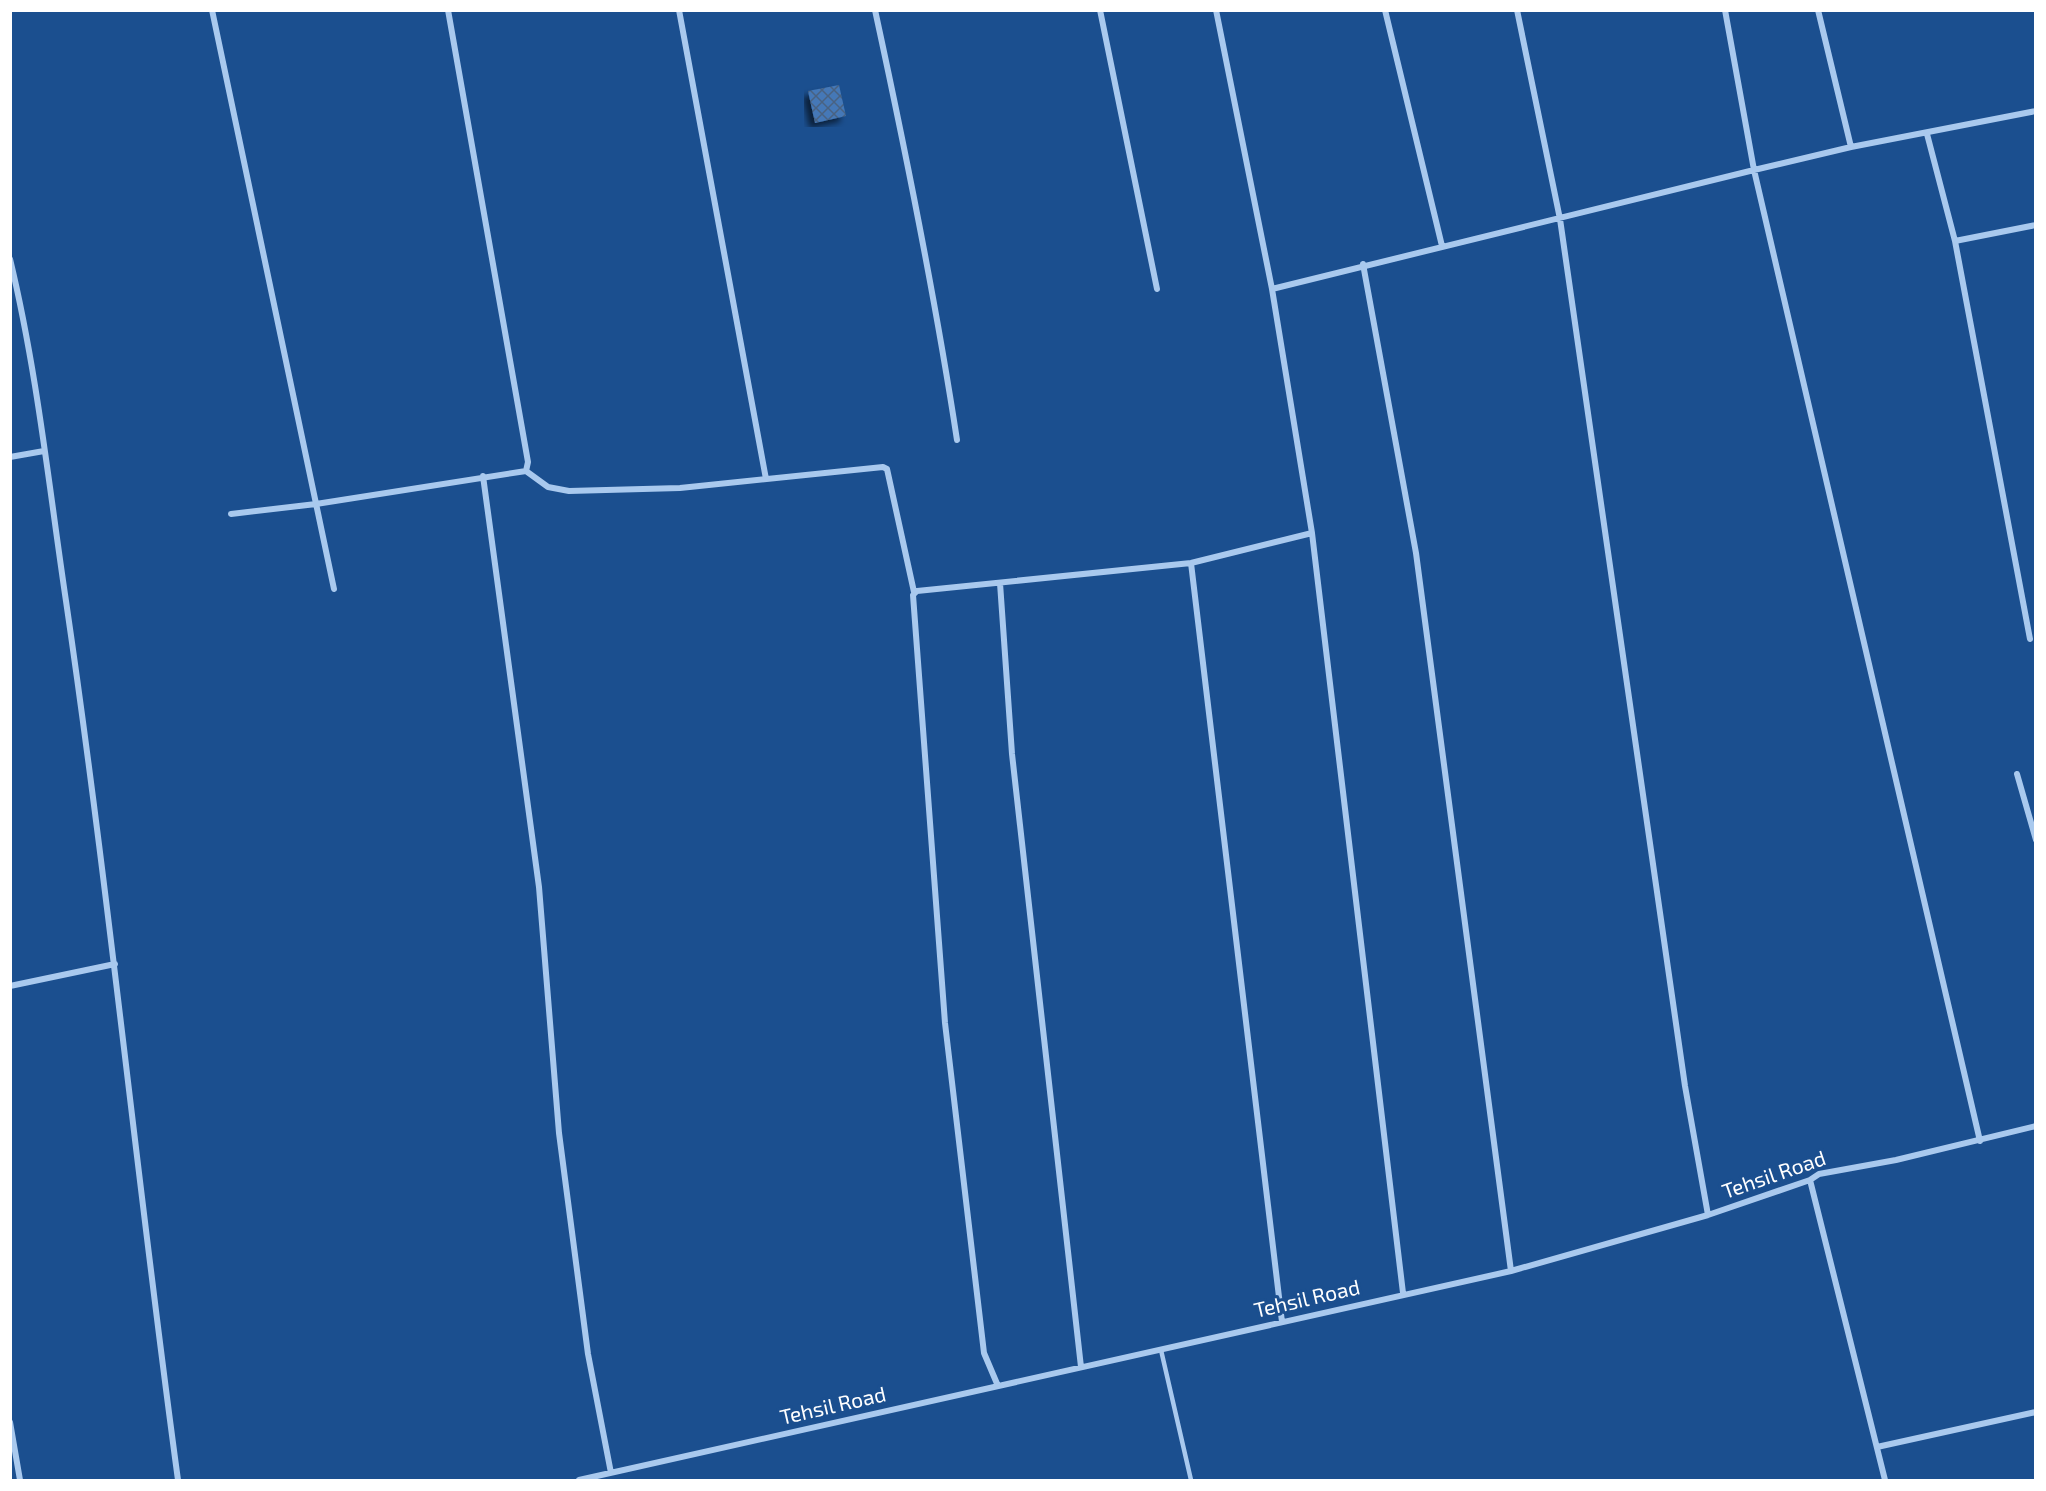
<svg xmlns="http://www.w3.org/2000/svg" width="2046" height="1491" font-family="'Exo 2',sans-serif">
<defs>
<pattern id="building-cross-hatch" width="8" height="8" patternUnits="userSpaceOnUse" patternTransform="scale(1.5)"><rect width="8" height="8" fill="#4478b7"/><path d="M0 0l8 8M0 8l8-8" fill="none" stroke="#486282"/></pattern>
<filter id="shadow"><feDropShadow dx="-5.5" dy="5.5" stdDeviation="3" flood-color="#0009"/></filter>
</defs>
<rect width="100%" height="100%" fill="#1b4f8f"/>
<!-- building -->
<path fill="url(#building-cross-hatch)" filter="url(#shadow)" d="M 839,85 L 846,116 L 815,123 L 808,91 Z"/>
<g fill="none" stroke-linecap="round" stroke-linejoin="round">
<!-- lane -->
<path stroke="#a9c9ee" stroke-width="4.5" d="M 1161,1350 L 1191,1480"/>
<!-- street -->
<path stroke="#a9c9ee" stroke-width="6" d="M 212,10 L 334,589
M 448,10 L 528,462 L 526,471
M 679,10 L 766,479
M 875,10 C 906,153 935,296 957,440
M 1100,10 L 1157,289
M 1216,10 L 1272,289 L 1312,533 L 1403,1293
M 1385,10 L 1442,246
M 1517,10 L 1560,219 L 1685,1086 L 1708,1215
M 1725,10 L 1754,170 L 1980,1141
M 1818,10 L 1851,147
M 1927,134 L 1955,241 L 2030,639
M 1955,241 L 2036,225
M 10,259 C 37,371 49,487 66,601 C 109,894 138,1188 178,1480
M 1363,264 L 1416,553 L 1511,1271
M 1272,289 L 1754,170 L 1851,147 L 2036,111
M 10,457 L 44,451
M 483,476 L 539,887 L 559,1133 L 588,1354 L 611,1473
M 231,514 L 316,504 L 526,471 L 548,487 L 569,491 L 680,488 L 883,467 L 887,469 L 914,592
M 1191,563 L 1282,1322
M 1000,583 L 1012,754 L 1081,1367
M 2017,774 L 2036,840
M 10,986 L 115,964
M 1810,1180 L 1885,1480
M 998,1386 L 984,1353 L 945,1023 L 913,595 L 917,591 L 1191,563 L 1312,533
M 10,1422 L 20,1480
M 1877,1447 L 2036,1412
M 579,1480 L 1511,1271 L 1708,1215 L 1810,1180 L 1819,1174 L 1896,1160 L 2036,1126"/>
</g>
<g text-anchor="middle" stroke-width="6" stroke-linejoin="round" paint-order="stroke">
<!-- street labels -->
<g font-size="21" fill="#fff" stroke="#1b4f8f">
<text transform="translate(1774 1175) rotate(-19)" y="7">Tehsil Road</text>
<text transform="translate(1307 1299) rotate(-13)" y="7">Tehsil Road</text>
<text transform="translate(833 1406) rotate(-13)" y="7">Tehsil Road</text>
</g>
</g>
<!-- border -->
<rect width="2046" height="1491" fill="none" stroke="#ffffff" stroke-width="24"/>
</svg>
